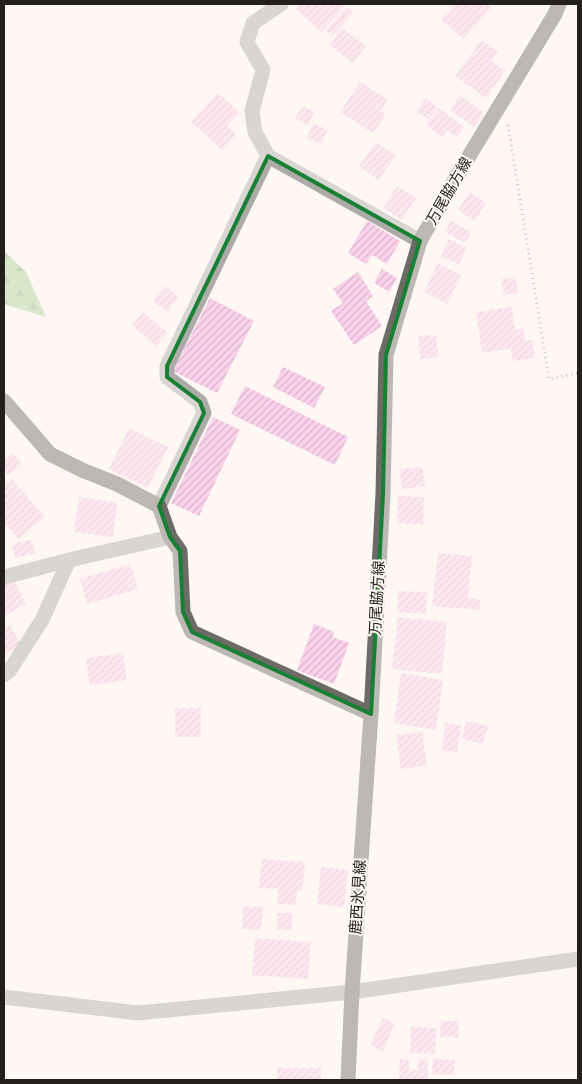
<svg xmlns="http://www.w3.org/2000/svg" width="582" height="1084" font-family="Literata,'Noto Sans JP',serif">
<defs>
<pattern id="forest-firs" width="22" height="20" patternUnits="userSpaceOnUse" patternTransform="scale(1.25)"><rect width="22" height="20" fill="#acd497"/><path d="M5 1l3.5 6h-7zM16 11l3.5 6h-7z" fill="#94b682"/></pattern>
<pattern id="building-hatch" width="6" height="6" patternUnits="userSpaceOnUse" patternTransform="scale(1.25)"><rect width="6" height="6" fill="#fbd2ec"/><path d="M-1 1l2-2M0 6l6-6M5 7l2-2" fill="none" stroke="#d7b4ca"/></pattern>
</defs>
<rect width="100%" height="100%" fill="#fff7f4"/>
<!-- forest -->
<path fill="url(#forest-firs)" d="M 4,251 L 26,272 L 46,317 L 4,304 Z"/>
<!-- building -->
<path fill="url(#building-hatch)" d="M 299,4 L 342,4 L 345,6 L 321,32 L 295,8 Z
M 455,4 L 487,4 L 492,8 L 463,39 L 441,19 Z
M 347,7 L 354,12 L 332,36 L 326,30 Z
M 342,28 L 366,46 L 353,63 L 330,45 Z
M 482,40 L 498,52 L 491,61 L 505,71 L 486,98 L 455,76 Z
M 360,82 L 388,100 L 381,111 L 386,114 L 373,133 L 340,112 Z
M 218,93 L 239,112 L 227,126 L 236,135 L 222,150 L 191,122 Z
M 460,95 L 484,113 L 474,127 L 450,110 Z
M 426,98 L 438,107 L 428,120 L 417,111 Z
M 302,106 L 314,112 L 308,125 L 295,119 Z
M 439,108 L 464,127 L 456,137 L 447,130 L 442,137 L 426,125 Z
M 313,123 L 328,130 L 321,144 L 307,138 Z
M 376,142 L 396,156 L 378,180 L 359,166 Z
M 397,186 L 416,198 L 402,220 L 383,208 Z
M 470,192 L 486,203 L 475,221 L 458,210 Z
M 367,221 L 400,241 L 387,264 L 372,255 L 366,264 L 348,253 Z
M 451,221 L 471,232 L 465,243 L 445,232 Z
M 449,239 L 467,248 L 459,265 L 441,256 Z
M 438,263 L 461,275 L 447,304 L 424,292 Z
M 382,269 L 397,278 L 389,292 L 374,283 Z
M 358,272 L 373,296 L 366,301 L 382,326 L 354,345 L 331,311 L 343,303 L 333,289 Z
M 515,277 L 518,293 L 504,295 L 501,279 Z
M 165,286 L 179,297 L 167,312 L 153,301 Z
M 210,298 L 254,321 L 217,393 L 173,371 Z
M 512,307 L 515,330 L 523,328 L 525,341 L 532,340 L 535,358 L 513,361 L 511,348 L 482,353 L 476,312 Z
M 143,312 L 168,333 L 156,346 L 132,325 Z
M 436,335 L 438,357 L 420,359 L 418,336 Z
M 283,367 L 325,387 L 314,408 L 273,387 Z
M 245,386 L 348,437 L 335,465 L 231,414 Z
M 213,417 L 240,430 L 199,516 L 171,503 Z
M 129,428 L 168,447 L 148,488 L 109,469 Z
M 13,453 L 22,464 L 8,475 L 4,470 L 4,461 Z
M 422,467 L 425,486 L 402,489 L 400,469 Z
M 12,479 L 45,517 L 18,539 L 4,522 L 4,486 Z
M 398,496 L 424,497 L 423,524 L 397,523 Z
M 79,497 L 117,503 L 113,537 L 74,532 Z
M 32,540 L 35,553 L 15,558 L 12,544 Z
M 438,553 L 472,556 L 468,598 L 480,600 L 479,610 L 432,606 Z
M 130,564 L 138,589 L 87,604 L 80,579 Z
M 14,580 L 26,604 L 4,616 L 4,585 Z
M 398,591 L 427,592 L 426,614 L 397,612 Z
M 398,617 L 447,622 L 442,674 L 392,669 Z
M 314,624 L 334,632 L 332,637 L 349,643 L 334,684 L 297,670 Z
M 10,625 L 21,645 L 4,654 L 4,628 Z
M 123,653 L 127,680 L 90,685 L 86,658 Z
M 401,673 L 443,680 L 436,730 L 394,723 Z
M 175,708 L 201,708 L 201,737 L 175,737 Z
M 466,721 L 488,726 L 483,744 L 462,739 Z
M 445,723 L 461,725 L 457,752 L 442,750 Z
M 422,732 L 427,765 L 401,769 L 396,735 Z
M 262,859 L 305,862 L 302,891 L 297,891 L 296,905 L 277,904 L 278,889 L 259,888 Z
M 321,867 L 348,870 L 344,907 L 317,904 Z
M 243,906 L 263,907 L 261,930 L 242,929 Z
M 277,913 L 292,913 L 292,930 L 277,930 Z
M 255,938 L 311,942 L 308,979 L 252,975 Z
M 383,1018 L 395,1024 L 383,1051 L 370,1045 Z
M 441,1021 L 459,1021 L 458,1038 L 440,1037 Z
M 411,1027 L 436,1028 L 435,1054 L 410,1053 Z
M 400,1059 L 409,1060 L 409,1070 L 418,1070 L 418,1059 L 428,1060 L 428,1080 L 399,1080 Z
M 433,1059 L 455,1060 L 454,1075 L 432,1074 Z
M 277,1068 L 321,1068 L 321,1080 L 277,1080 Z"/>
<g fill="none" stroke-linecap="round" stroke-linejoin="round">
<!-- path -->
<path stroke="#8e8986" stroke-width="3" stroke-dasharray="1 4" stroke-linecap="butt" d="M 508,125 L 549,379 L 578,373"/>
<!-- minor -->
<path stroke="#acaba8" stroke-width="15" d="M 281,4 L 253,23 L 247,42 L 263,70 L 252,111 L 255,132 L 268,156 L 420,241
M 159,506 L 204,413 L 200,402 L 167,377 L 167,366 L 268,156
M 4,577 L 69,560 L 170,537
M 4,675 L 10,670 L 42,620 L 69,560
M 4,997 L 138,1013 L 352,992 L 578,959"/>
<!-- major -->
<path stroke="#6d6b65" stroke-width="15" d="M 4,401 L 50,454 L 82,470 L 117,484 L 159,506 L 170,537 L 180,551 L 183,612 L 192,632 L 371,714
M 348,1080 L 352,992 L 371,714 L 383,494 L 386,355 L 420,241 L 457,176 L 555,14 L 559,4"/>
</g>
<!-- marked area -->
<path d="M0 0H582V1084H0ZM 268,156 L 420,241 L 386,355 L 383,494 L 371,714 L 192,632 L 183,612 L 180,551 L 170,537 L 159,506 L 204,413 L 200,402 L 167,377 L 167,366 Z" fill="#fff7f4" fill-opacity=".55" fill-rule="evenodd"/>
<path fill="none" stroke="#188034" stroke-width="4" stroke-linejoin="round" d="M 268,156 L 420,241 L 386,355 L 383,494 L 371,714 L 192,632 L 183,612 L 180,551 L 170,537 L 159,506 L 204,413 L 200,402 L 167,377 L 167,366 Z"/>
<g text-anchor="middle" stroke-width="4" stroke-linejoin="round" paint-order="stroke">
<!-- street labels -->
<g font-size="15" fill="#221f1d" stroke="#fff7f4">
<text transform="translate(449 191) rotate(-60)" y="5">万尾脇方線</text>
<text transform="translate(377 598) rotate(-87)" y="5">万尾脇方線</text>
<text transform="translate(358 897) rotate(-86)" y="5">鹿西氷見線</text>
</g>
</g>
<!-- border -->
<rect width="582" height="1084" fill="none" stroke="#221f1d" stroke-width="10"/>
</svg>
